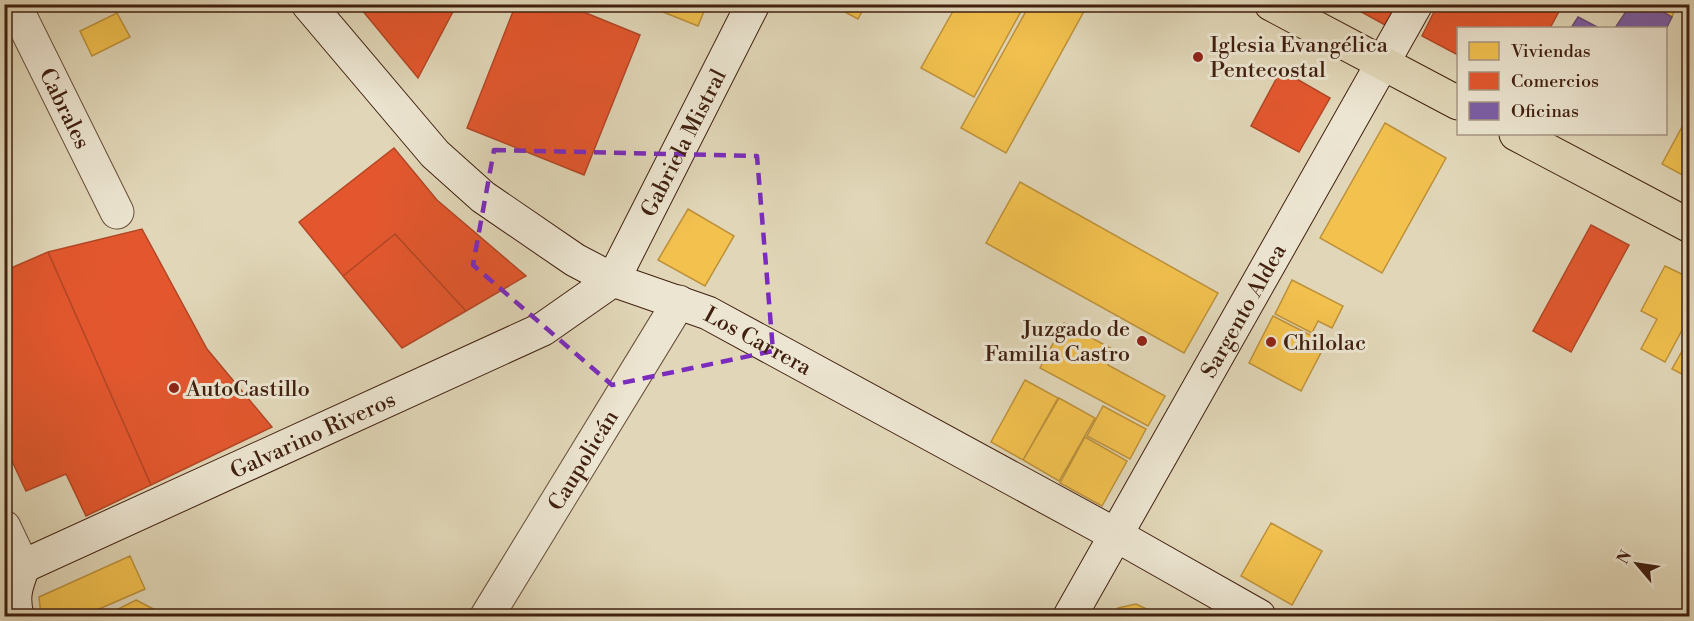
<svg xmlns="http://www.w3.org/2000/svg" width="1694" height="621" font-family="'Libre Bodoni',serif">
<rect width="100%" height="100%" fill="#e1d7b8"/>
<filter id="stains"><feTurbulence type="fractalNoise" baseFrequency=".00333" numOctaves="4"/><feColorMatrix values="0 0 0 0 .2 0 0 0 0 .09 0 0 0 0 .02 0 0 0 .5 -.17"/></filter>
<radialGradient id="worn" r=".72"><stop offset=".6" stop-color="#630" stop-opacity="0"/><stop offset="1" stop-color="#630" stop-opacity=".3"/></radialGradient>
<!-- homes -->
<path fill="#f2c14e" stroke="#bd913b" stroke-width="1.5" d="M 643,4 L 707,4 L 698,26 Z
M 830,4 L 866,4 L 858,19 Z
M 957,4 L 1025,4 L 974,97 L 921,68 Z
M 1030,4 L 1088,4 L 1006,153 L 961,128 Z
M 1649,4 L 1677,4 L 1672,17 Z
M 117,13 L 130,37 L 92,56 L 80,31 Z
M 1690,112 L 1690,179 L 1662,164 Z
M 1385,123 L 1446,158 L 1382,273 L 1320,238 Z
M 1020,182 L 1218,293 L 1184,353 L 986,243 Z
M 688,209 L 734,236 L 705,286 L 658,260 Z
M 1665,266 L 1690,278 L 1690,315 L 1665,362 L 1641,349 L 1657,319 L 1641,311 Z
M 1292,280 L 1343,306 L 1332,328 L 1318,321 L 1312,333 L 1275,314 Z
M 1273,316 L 1326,343 L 1301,391 L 1249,363 Z
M 1064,323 L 1116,351 L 1108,365 L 1165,396 L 1148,426 L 1040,368 Z
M 1690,337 L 1690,378 L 1672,369 Z
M 1025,380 L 1058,398 L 1023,460 L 991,442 Z
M 1059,398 L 1095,418 L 1059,481 L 1023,460 Z
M 1103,406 L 1146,429 L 1130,459 L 1087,436 Z
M 1085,437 L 1127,461 L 1102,506 L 1060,483 Z
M 1271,523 L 1322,551 L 1292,605 L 1241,576 Z
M 130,556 L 145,589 L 83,616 L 41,616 L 39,597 Z
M 136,600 L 167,616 L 106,616 L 108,614 Z
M 1136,604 L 1161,616 L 1113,616 L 1118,608 Z"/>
<!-- shops -->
<path fill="#e4572e" stroke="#b34625" stroke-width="1.5" d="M 357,4 L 457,4 L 418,78 Z
M 516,4 L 564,4 L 640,35 L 584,175 L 467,128 Z
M 1347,4 L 1411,4 L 1396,31 Z
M 1438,4 L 1563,4 L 1550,28 L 1458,28 L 1458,55 L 1422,36 Z
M 1281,70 L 1330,98 L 1299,152 L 1251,126 Z
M 394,148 L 437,200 L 526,276 L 466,311 L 395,234 L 343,276 L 299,222 Z
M 1591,225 L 1629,245 L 1571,352 L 1533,331 Z
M 142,229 L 207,349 L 272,427 L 151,485 L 48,252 Z
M 395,234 L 466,311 L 402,348 L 343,276 Z
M 48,252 L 151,485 L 86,516 L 66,474 L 26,491 L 4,444 L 4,271 Z"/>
<!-- offices -->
<path fill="#7b5ea7" stroke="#694b79" stroke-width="1.5" d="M 1631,4 L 1649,4 L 1672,17 L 1666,29 L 1615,28 Z
M 1578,17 L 1599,28 L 1571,28 Z"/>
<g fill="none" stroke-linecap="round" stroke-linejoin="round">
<!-- street casing -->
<g stroke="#684e39" stroke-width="35">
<g id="street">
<path id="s1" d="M 14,4 L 117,212"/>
<path d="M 4,527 L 23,567"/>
<path id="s2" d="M 487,616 L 679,302"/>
</g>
</g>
<!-- secondary casing -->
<g stroke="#40200f" stroke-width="35">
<g id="secondary">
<path id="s3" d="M 308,4 L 435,154 L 483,197 L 575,260 L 613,280 L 708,313 L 1116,535 L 1259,616"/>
<path id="s4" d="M 4,575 L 543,329 L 613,280 L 753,4"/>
<path d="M 17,616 C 12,596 16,586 23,567"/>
<path id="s5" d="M 1070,616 L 1416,4"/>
</g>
</g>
<!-- highway casing -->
<g stroke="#40200f" stroke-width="35">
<path id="highway" d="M 1271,4 L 1458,103
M 1516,134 L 1690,226"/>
</g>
<!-- street -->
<use href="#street" stroke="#ece5d1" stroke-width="33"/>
<!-- secondary -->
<use href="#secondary" stroke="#ece5d1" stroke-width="33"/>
<!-- highway -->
<use href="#highway" stroke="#e1d7b8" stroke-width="33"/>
</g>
<!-- marked area -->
<path fill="none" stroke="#7b2cbf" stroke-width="4.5" stroke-dasharray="12 8" stroke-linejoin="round" d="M 494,150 L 757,156 L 773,351 L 612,385 L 473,265 Z"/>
<!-- markers -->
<g fill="#8f2418" stroke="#ece5d1" stroke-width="2">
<circle cx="1198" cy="57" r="6"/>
<circle cx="1142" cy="341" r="6"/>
<circle cx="1271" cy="342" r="6"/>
<circle cx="174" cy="388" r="6"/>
</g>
<g text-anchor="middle" stroke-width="6" stroke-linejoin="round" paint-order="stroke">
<!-- poi labels -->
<g font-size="22" fill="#40200f" stroke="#ece5d1" text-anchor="start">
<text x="1210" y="52">Iglesia Evangélica<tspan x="1210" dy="25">Pentecostal</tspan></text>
<text x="1130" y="336" text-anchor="end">Juzgado de<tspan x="1130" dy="25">Familia Castro</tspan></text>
<text x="1283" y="350">Chilolac</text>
<text x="186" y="396">AutoCastillo</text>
</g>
<!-- street labels -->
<g font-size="22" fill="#40200f" stroke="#ece5d1">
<text dy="8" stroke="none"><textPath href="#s1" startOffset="116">Cabrales</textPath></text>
<text dy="8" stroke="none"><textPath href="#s4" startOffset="832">Gabriela Mistral</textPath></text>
<text dy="8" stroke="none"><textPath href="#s5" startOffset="351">Sargento Aldea</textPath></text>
<text dy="8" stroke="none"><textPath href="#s3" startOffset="573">Los Carrera</textPath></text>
<text dy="8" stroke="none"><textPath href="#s4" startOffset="339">Galvarino Riveros</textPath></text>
<text dy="8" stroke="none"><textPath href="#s2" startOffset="183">Caupolicán</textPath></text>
</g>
</g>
<!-- margin -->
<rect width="1694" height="621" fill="none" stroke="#e1d7b8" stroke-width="24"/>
<rect x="6" y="6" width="1682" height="609" fill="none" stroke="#40200f" stroke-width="3"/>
<rect x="12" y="12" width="1670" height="597" fill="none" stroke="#40200f" stroke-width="1.5"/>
<!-- legend -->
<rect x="1457" y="27" width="210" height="108" fill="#ece5d1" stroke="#a79683" stroke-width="1.5"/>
<rect x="1469" y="42" width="30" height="18" fill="#f2c14e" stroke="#a79683" stroke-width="1.5"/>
<text x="1511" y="57" font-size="18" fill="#40200f">Viviendas</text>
<rect x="1469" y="72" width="30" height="18" fill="#e4572e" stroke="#a79683" stroke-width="1.5"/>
<text x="1511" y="87" font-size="18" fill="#40200f">Comercios</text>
<rect x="1469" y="102" width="30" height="18" fill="#7b5ea7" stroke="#a79683" stroke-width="1.5"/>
<text x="1511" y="117" font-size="18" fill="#40200f">Oficinas</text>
<!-- north arrow -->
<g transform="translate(1637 564) rotate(299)" stroke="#ece5d1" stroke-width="4.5" paint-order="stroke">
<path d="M0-4.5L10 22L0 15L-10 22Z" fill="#40200f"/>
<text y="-9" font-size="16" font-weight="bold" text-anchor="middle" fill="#40200f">N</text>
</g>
<rect width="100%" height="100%" filter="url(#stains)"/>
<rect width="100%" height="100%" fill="url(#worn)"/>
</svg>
